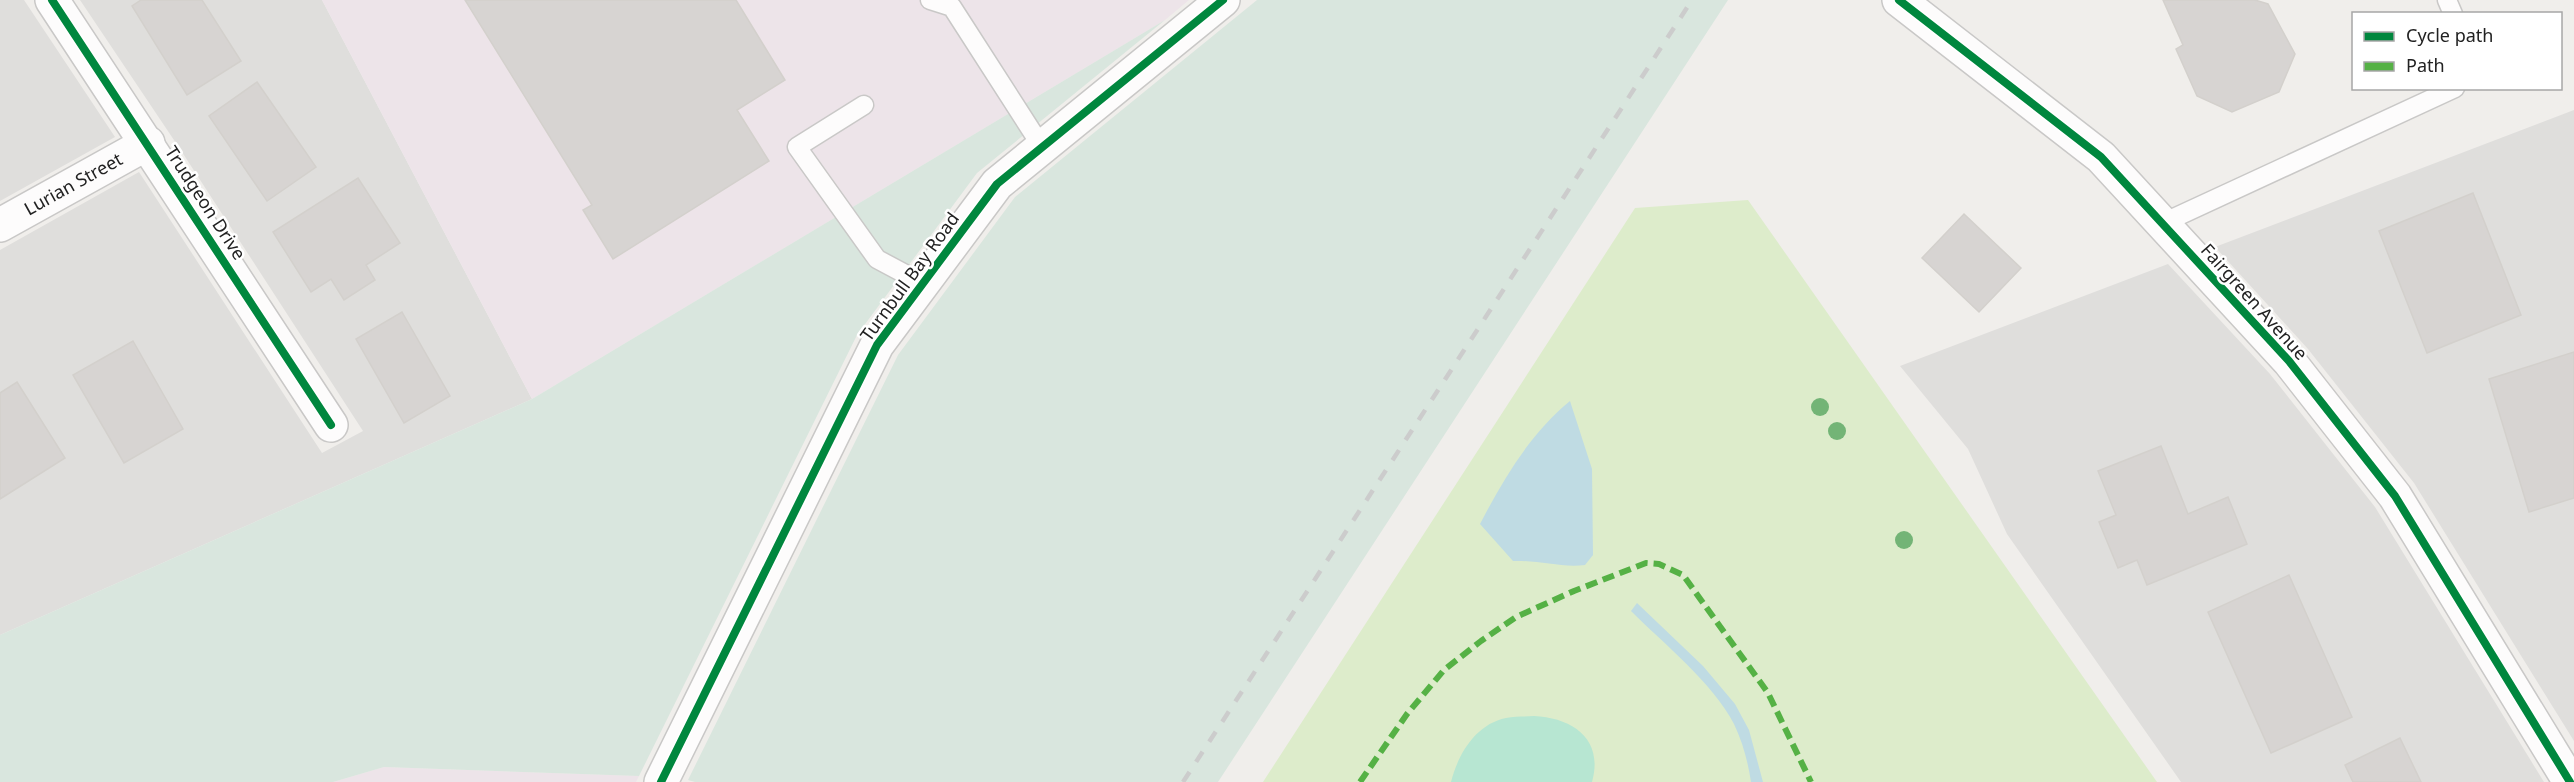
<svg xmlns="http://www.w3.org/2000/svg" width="2574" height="782" font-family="'Noto Sans',sans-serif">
<rect width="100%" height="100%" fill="#f0eeeb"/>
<!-- residential -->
<path fill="#dfdedc" d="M 0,0 L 24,0 L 115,137 L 0,201 Z
M 80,0 L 322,0 L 532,399 L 0,635 L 0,250 L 139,172 L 322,453 L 363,431 L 180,149 Z
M 2574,110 L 2574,741 L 2414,483 L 2308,349 L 2215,247 Z
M 2168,264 L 2270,374 L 2375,507 L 2544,782 L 2181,782 L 2007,534 L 1968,449 L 1900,366 Z"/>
<!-- industrial -->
<path fill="#ede4e9" d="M 322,0 L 1189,0 L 1165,20 L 532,399 Z
M 384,767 L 639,776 L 636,782 L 333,782 Z"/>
<!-- grass -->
<path fill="#ddeccb" d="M 1748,200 L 2157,782 L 1263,782 L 1635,208 Z"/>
<!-- wetland -->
<path fill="#d9e6de" d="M 1257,0 L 1728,0 L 1218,782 L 695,782 L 688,780 L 898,355 L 1015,197 Z
M 1165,20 L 977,173 L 857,335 L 639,776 L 384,767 L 333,782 L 0,782 L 0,635 L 532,399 Z"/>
<!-- pitch -->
<path fill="#b7e6d2" d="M 1534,716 C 1573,718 1604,739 1592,782 L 1451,782 C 1458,754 1476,724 1506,718 C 1515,716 1525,717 1534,716 Z"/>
<!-- water -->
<path fill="#bfdbe3" d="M 1570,401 L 1592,469 L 1593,555 L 1585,565 C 1562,568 1537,560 1513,561 L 1480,524 C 1504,478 1530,434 1570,401 Z
M 1637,603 L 1703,666 L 1735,704 L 1749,730 L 1763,782 L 1751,782 C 1748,762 1743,743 1734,724 C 1713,683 1664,644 1631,611 Z"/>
<!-- building -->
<path fill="#d7d4d2" stroke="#d3d0cc" stroke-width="1.5" d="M 141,0 L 202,0 L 241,61 L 187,95 L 132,6 Z
M 465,0 L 736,0 L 785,80 L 737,110 L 769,161 L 613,259 L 583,210 L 592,205 Z
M 2163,0 L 2255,0 L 2268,4 L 2295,54 L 2279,92 L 2232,112 L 2197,96 L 2176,49 L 2183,45 Z
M 257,82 L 316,167 L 267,201 L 209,116 Z
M 358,178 L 400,243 L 366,265 L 375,280 L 344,300 L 331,279 L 311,292 L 273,232 Z
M 2473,193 L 2521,315 L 2427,353 L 2379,231 Z
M 1964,214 L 2021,268 L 1979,312 L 1922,258 Z
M 402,312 L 450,396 L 404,423 L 356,339 Z
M 133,341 L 183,429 L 124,463 L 73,375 Z
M 2574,352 L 2574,498 L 2529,512 L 2489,379 Z
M 17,382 L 65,458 L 0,499 L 0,393 Z
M 2161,446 L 2188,514 L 2228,497 L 2247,544 L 2147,585 L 2137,560 L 2118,568 L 2099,522 L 2116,515 L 2098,471 Z
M 2289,575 L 2352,717 L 2271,753 L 2208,612 Z
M 2400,738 L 2421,782 L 2353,782 L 2345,765 Z"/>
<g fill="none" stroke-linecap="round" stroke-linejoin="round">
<!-- service casing -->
<g stroke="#c9c8c7" stroke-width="21">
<path id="service" d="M 930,0 L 952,7 L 1042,147
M 2447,0 L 2453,14
M 864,105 L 797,147 L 877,259 L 922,283
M 2163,223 L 2455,88"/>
</g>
<!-- minor casing -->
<g stroke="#c9c8c7" stroke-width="36">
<g id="minor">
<path d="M 52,0 L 331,425"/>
<path d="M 1899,0 L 2101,157 L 2289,361 L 2395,496 L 2570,782"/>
<path id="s1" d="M 0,225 L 148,143"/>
</g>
</g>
<!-- tertiary casing -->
<g stroke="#c9c8c7" stroke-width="36">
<path id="tertiary" d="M 661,782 L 877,345 L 997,184 L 1223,0"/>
</g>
<!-- service -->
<use href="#service" stroke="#fdfcfc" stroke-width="18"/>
<!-- minor -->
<use href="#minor" stroke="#fdfcfc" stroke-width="33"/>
<!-- tertiary -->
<use href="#tertiary" stroke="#fdfcfc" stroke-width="33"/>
<!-- rail -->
<path stroke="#ccc" stroke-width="4.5" stroke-dasharray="12 12" stroke-linecap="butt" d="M 1183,782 L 1692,0"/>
<!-- quiet -->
<path stroke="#55b145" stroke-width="6" stroke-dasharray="12 6" stroke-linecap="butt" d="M 1360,782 L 1407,714 L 1444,670 L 1481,641 L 1516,617 L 1574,591 L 1646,563 L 1659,564 L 1683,575 L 1768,693 L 1811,782"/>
<!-- cycleway casing -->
<g stroke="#fff" stroke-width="11">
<path id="cycleway" d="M 52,0 L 331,425
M 1899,0 L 2101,157 L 2289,361 L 2395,496 L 2570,782
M 661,782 L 877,345 L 997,184 L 1223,0"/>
</g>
<!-- cycleway -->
<use href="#cycleway" stroke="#00873e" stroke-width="8"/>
</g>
<!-- trees -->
<g fill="#73b476">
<circle cx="1820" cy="407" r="9"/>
<circle cx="1837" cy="431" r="9"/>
<circle cx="1904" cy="540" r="9"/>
</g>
<g text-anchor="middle" stroke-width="5" stroke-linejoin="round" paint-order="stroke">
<!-- street labels -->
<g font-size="18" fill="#222" stroke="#fff">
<text dy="6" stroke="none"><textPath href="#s1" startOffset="84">Lurian Street</textPath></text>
<text transform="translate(205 203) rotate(57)" y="6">Trudgeon Drive</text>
<text transform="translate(910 277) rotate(-54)" y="6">Turnbull Bay Road</text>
<text transform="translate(2254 302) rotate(48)" y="6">Fairgreen Avenue</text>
</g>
</g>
<!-- legend -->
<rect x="2352" y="12" width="210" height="78" fill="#ffffff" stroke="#a7a7a7" stroke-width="1.5"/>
<rect x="2364" y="32" width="30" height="9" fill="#00873e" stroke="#a7a7a7" stroke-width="1.5"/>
<text x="2406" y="42" font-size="18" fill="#222222">Cycle path</text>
<rect x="2364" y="62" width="30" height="9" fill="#55b145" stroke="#a7a7a7" stroke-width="1.5"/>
<text x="2406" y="72" font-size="18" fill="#222222">Path</text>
</svg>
